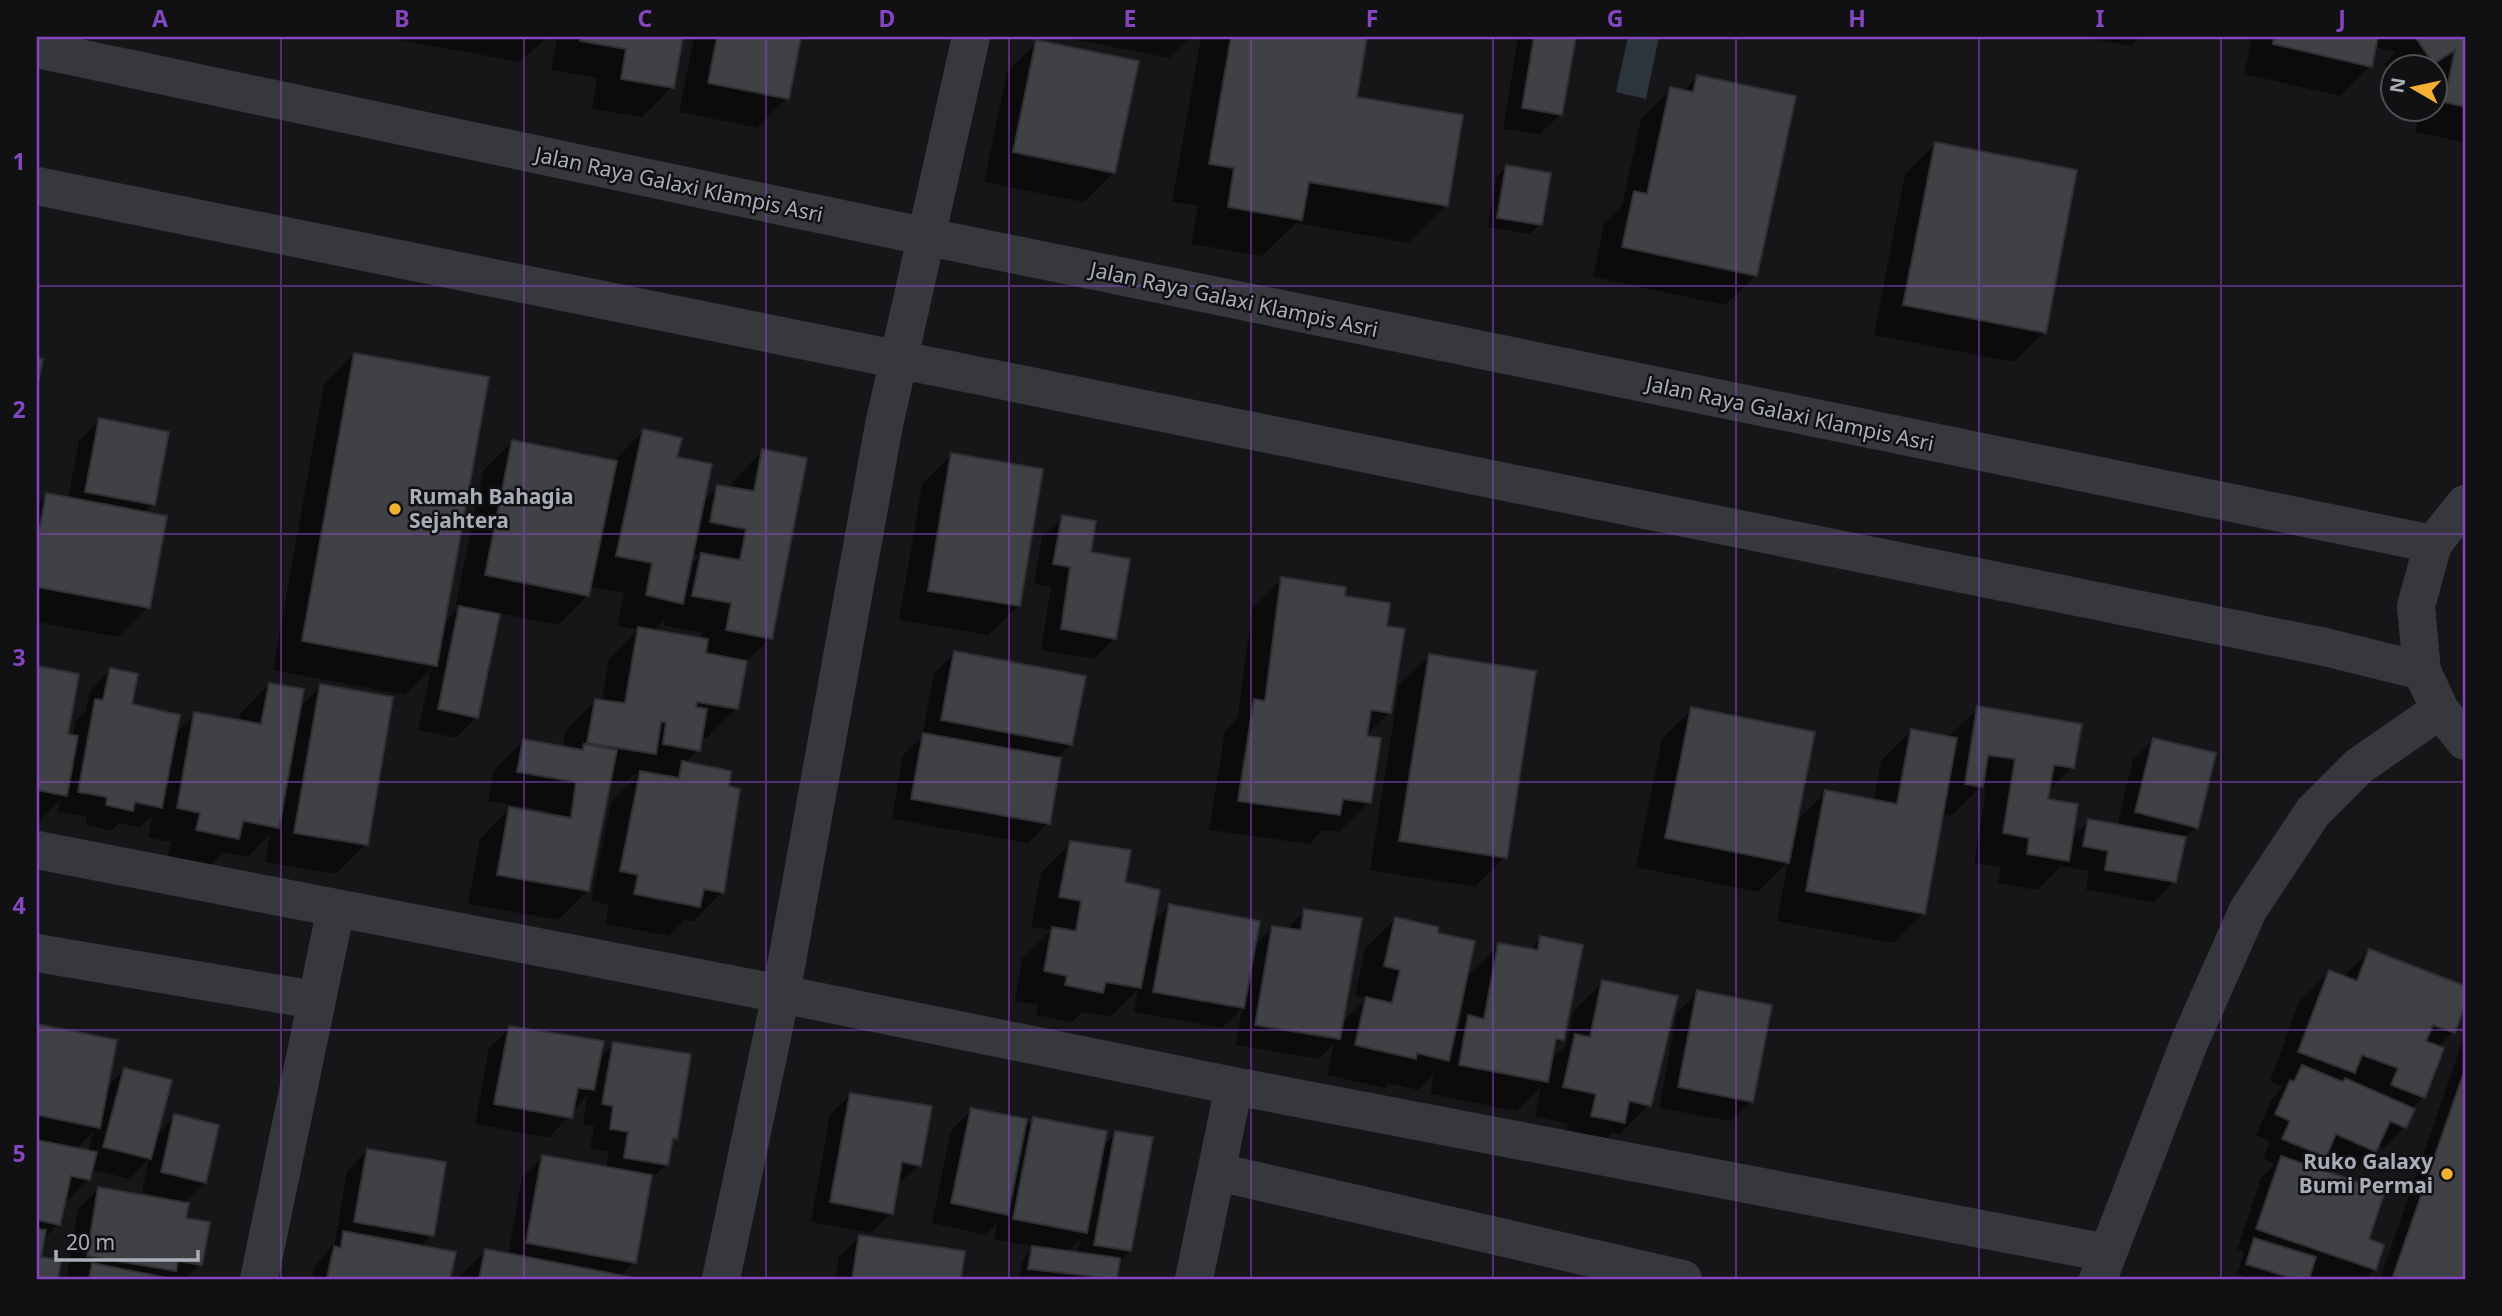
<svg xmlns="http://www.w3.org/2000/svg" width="2502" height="1316" font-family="'Noto Sans',sans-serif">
<rect width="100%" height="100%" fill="#161618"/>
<!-- water -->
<path fill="#2c353c" d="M 1628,37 L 1659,37 L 1646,99 L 1616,92 Z"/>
<!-- shadow -->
<path fill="#0007" fill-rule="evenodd" d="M 401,37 L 548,37 L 519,62 L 400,40 Z
M 557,37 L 681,37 L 672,87 L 642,117 L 592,109 L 597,78 L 551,70 Z
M 694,37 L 799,37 L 787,98 L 757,128 L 679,112 Z
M 1062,37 L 1190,37 L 1169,58 Z
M 1201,37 L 1366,37 L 1355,98 L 1446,205 L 1408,243 L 1296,223 L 1262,256 L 1191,244 L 1198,206 L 1172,202 Z
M 1518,37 L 1574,37 L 1561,114 L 1540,134 L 1503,129 Z
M 2080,37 L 2140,37 L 2131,46 Z
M 2252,37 L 2465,37 L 2465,142 L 2415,132 L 2420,108 L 2436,108 L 2436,66 L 2394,66 L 2394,78 L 2384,64 L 2396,52 L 2374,47 L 2370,66 L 2340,96 L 2244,74 Z
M 1037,42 L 1114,172 L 1084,202 L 984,182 L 1007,72 Z
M 1697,77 L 1794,98 L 1755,276 L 1725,305 L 1593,277 L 1604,223 L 1622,205 L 1641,119 L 1671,89 L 1682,92 Z
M 1935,144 L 2044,332 L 2014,362 L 1874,335 L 1905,174 Z
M 1506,167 L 1540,224 L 1530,234 L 1488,227 L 1496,177 Z
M 354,354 L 442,625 L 462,605 L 456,604 L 483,471 L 513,441 L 613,462 L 643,431 L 675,458 L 702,502 L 718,487 L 731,489 L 733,481 L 762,451 L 771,638 L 744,664 L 737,708 L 707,738 L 700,737 L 698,750 L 685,763 L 722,892 L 693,922 L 685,920 L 669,936 L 605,924 L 609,905 L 591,901 L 611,802 L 639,774 L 634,774 L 625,783 L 609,781 L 588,890 L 558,920 L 468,904 L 480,839 L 509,809 L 547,815 L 548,811 L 488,801 L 494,770 L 523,741 L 563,748 L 566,730 L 596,700 L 602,701 L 609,659 L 638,630 L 617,625 L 624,593 L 589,586 L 588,595 L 558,625 L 498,613 L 476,717 L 456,738 L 418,730 L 431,669 L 405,695 L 273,670 L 324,384 ZM 691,553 L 701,555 L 688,568 ZM 665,619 L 664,625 L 702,633 L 701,639 L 653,631 Z
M 99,420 L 153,504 L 144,513 L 148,607 L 118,637 L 37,622 L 37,505 L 47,495 L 68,499 L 79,441 Z
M 952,455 L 1018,606 L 988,635 L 899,620 L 922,484 Z
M 1063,517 L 1089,553 L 1115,638 L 1094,659 L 1041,650 L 1051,587 L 1034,584 L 1042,537 Z
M 1282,579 L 1343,597 L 1385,628 L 1390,712 L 1364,737 L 1369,802 L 1339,832 L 1323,830 L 1309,844 L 1209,830 L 1225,731 L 1238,717 L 1252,609 Z
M 955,653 L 1071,744 L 1056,759 L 1048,823 L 1028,843 L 892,819 L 903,755 L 922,737 L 934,673 Z
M 1429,656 L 1505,857 L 1475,887 L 1370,870 L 1399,685 Z
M 37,668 L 77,675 L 66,736 L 73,737 L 75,721 L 86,711 L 90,691 L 110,670 L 130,706 L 175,734 L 195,714 L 238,722 L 240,714 L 269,684 L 298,709 L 321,686 L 366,844 L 336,874 L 265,862 L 270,834 L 248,857 L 223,852 L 208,868 L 167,860 L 171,842 L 148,838 L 152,816 L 140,827 L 119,823 L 111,831 L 86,825 L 87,817 L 58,812 L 60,800 L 37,824 Z
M 1978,708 L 2072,767 L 2048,791 L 2046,801 L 2070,839 L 2089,821 L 2117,826 L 2133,760 L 2154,739 L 2196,827 L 2184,839 L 2175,881 L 2154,902 L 2086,890 L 2089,871 L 2061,866 L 2037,890 L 1998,883 L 2001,867 L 1974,863 L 1986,789 L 1979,788 L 1951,816 L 1941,814 L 1924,913 L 1894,943 L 1777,921 L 1788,862 L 1758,892 L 1636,867 L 1662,739 L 1692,709 L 1796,822 L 1825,792 L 1874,801 L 1881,761 L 1911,731 L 1947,738 Z
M 1071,843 L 1123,884 L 1152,924 L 1169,906 L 1254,946 L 1272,927 L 1286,930 L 1304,911 L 1341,1024 L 1367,998 L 1355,996 L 1365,949 L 1395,919 L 1436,934 L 1465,978 L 1499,945 L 1529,950 L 1541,938 L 1562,1039 L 1552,1049 L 1550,1061 L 1566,1045 L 1573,1012 L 1603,982 L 1649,1105 L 1619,1135 L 1612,1133 L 1594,1152 L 1563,1145 L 1568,1124 L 1535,1116 L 1541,1087 L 1517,1111 L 1430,1094 L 1434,1073 L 1418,1090 L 1389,1083 L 1385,1088 L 1327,1075 L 1334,1044 L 1318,1059 L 1236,1045 L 1242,1009 L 1222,1028 L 1134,1012 L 1138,989 L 1110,1017 L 1082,1012 L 1072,1022 L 1036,1015 L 1038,1005 L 1015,1001 L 1022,959 L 1051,930 L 1031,927 L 1041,873 ZM 1461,999 L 1464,1000 L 1459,1027 L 1453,1033 Z
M 2370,951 L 2465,987 L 2465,999 L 2453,1032 L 2438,1047 L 2424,1097 L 2411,1109 L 2405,1127 L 2384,1148 L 2377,1145 L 2354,1171 L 2323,1158 L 2312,1168 L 2366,1240 L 2375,1269 L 2365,1279 L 2324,1279 L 2309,1274 L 2307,1279 L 2255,1279 L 2237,1274 L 2244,1252 L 2237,1249 L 2261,1178 L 2275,1164 L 2263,1159 L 2270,1141 L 2256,1135 L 2270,1103 L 2282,1086 L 2270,1081 L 2299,1002 L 2329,972 L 2343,977 Z
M 1698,992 L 1752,1101 L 1731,1121 L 1659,1108 L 1677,1013 Z
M 37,1026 L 115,1041 L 106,1088 L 124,1070 L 156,1135 L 175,1116 L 205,1182 L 183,1204 L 184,1219 L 200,1264 L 185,1279 L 78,1279 L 67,1276 L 78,1209 L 98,1189 L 164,1200 L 165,1198 L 142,1192 L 149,1158 L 129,1179 L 91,1169 L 88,1179 L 68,1200 L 64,1199 L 58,1224 L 43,1240 L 39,1258 L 59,1262 L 56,1279 L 37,1279 ZM 93,1132 L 88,1152 L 76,1149 Z
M 510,1028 L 599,1059 L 614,1044 L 676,1138 L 670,1144 L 667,1164 L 649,1181 L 634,1262 L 620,1277 L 632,1279 L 457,1279 L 486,1251 L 508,1255 L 522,1177 L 543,1157 L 606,1168 L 609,1152 L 590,1149 L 594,1126 L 583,1124 L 588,1094 L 549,1138 L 475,1124 L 489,1048 Z
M 2465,1034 L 2465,1279 L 2380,1279 Z
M 850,1095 L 919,1165 L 897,1185 L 892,1213 L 871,1233 L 811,1222 L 830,1115 Z
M 972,1110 L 1024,1128 L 1033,1119 L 1102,1147 L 1116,1133 L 1130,1251 L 1118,1263 L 1116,1279 L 1019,1278 L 1023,1258 L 1034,1247 L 994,1239 L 997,1223 L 985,1235 L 932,1223 L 951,1130 ZM 1080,1239 L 1077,1254 L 1066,1253 Z
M 367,1150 L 432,1235 L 420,1247 L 454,1253 L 448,1279 L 329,1279 L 334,1251 L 330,1256 L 325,1279 L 312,1279 L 314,1268 L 335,1242 L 347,1171 Z
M 860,1236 L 963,1252 L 959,1279 L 836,1279 L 839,1257 Z"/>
<!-- building -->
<path fill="#404145" stroke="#303034" stroke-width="2" d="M 581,37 L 683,37 L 674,88 L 621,79 L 626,49 L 580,41 Z
M 717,37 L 801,37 L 789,99 L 708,83 Z
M 1231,37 L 1367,37 L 1357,97 L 1463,115 L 1448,206 L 1309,182 L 1302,220 L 1228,207 L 1234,168 L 1209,164 Z
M 1534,37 L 1576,37 L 1562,115 L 1522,108 Z
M 2274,37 L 2378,37 L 2372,67 L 2273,44 Z
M 2415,37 L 2465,37 L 2465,107 L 2444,102 L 2455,50 L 2434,64 Z
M 1036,40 L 1139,61 L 1115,173 L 1013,152 Z
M 1697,75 L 1796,96 L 1757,276 L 1622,247 L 1634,191 L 1647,194 L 1670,87 L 1693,92 Z
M 1935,142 L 2077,170 L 2046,333 L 1903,305 Z
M 1506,165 L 1551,173 L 1542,225 L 1497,218 Z
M 354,353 L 489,377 L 437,666 L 302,641 Z
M 37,358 L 43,359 L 37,388 Z
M 99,418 L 169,432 L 155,505 L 85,492 Z
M 643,429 L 682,438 L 677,457 L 712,464 L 683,604 L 646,595 L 652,563 L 616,556 Z
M 512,440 L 617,461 L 589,596 L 485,575 Z
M 762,449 L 807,458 L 772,639 L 726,630 L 731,603 L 692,596 L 701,553 L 740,560 L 746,529 L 710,522 L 717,485 L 754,491 Z
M 951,453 L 1043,469 L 1020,606 L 928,591 Z
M 46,493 L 167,516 L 150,608 L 37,587 L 37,544 Z
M 1062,515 L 1096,521 L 1091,552 L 1130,559 L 1116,639 L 1061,629 L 1070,567 L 1053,564 Z
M 1281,577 L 1346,587 L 1345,596 L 1390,603 L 1387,626 L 1405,629 L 1391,713 L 1371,710 L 1367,736 L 1381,738 L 1371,803 L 1343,799 L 1340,815 L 1238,801 L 1254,699 L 1265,701 Z
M 459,606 L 500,614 L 478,718 L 438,709 Z
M 638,627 L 708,639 L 706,653 L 747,661 L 738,709 L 697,702 L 696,707 L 707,709 L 700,751 L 663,744 L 666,722 L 661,722 L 656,754 L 587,743 L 595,699 L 625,703 Z
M 954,651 L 1086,676 L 1072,745 L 941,720 Z
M 1429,654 L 1536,671 L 1507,858 L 1399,841 Z
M 37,666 L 79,674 L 68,734 L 78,736 L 67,796 L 37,790 Z
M 110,668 L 138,674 L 132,704 L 180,715 L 162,808 L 135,802 L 133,811 L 106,805 L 107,797 L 78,792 L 95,699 L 103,700 Z
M 269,683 L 304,689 L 279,828 L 243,821 L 239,839 L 196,830 L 200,813 L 177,808 L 194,712 L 261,724 Z
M 320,684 L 393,697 L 368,845 L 294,833 Z
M 1977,706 L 2082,724 L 2074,768 L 2054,765 L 2048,799 L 2078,804 L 2069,861 L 2027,854 L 2029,838 L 2003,833 L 2015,759 L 1988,755 L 1983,787 L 1965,784 Z
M 1691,707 L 1815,732 L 1789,863 L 1665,838 Z
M 1911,729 L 1957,738 L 1925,914 L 1806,891 L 1825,790 L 1897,804 Z
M 923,733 L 1061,758 L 1050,824 L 911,799 Z
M 2153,738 L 2216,753 L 2198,828 L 2135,812 Z
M 523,739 L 583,750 L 584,744 L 617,750 L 589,891 L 497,875 L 509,807 L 571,818 L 576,782 L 517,772 Z
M 682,761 L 731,771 L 729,786 L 740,789 L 724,893 L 704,889 L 700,907 L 634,894 L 638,875 L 620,871 L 640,771 L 679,778 Z
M 2088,819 L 2186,837 L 2176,882 L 2105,870 L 2108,851 L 2083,846 Z
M 1070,841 L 1131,850 L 1125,882 L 1160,890 L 1141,988 L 1106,982 L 1103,993 L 1065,985 L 1067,976 L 1044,971 L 1052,927 L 1076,931 L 1081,901 L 1059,897 Z
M 1169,904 L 1260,921 L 1244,1008 L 1153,992 Z
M 1304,909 L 1362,918 L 1340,1039 L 1255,1025 L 1272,926 L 1301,930 Z
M 1395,917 L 1438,927 L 1438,933 L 1475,941 L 1449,1061 L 1417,1053 L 1416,1059 L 1355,1045 L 1366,997 L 1392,1003 L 1400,970 L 1384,966 Z
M 1540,936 L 1583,945 L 1564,1040 L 1556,1039 L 1548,1082 L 1459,1065 L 1468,1015 L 1484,1019 L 1498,943 L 1538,950 Z
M 2369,949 L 2465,986 L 2465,1004 L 2455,1033 L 2433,1025 L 2426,1041 L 2444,1048 L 2425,1098 L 2391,1085 L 2398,1068 L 2362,1055 L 2355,1073 L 2298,1052 L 2329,970 L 2357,981 Z
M 1602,980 L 1678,996 L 1651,1106 L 1629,1101 L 1625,1123 L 1591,1116 L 1596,1094 L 1563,1087 L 1575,1034 L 1590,1037 Z
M 1697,990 L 1772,1005 L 1753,1102 L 1678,1087 Z
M 37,1024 L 117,1040 L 100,1128 L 37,1115 Z
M 509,1026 L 604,1041 L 594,1090 L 578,1088 L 572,1118 L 494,1104 Z
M 613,1042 L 691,1054 L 677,1139 L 673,1138 L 668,1165 L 624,1158 L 628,1132 L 610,1129 L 613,1106 L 602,1104 Z
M 2302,1065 L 2343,1082 L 2345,1078 L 2415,1109 L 2406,1128 L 2390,1121 L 2376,1152 L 2336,1134 L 2326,1157 L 2282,1139 L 2290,1121 L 2275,1114 L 2290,1080 L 2294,1082 Z
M 124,1068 L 172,1080 L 151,1159 L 103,1147 Z
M 2465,1069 L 2465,1279 L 2392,1279 Z
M 850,1093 L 932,1106 L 921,1166 L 902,1162 L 893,1214 L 830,1202 Z
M 971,1108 L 1027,1119 L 1008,1215 L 951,1203 Z
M 174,1114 L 219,1125 L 206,1183 L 161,1172 Z
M 1033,1117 L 1107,1131 L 1087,1233 L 1013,1219 Z
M 1115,1131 L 1153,1137 L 1131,1251 L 1094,1245 Z
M 37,1140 L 97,1152 L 90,1180 L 71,1176 L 60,1225 L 37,1220 Z
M 367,1149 L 446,1162 L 434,1236 L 354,1222 Z
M 542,1155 L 652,1175 L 636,1263 L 526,1243 Z
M 2281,1156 L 2385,1191 L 2369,1239 L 2384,1245 L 2376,1270 L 2256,1229 Z
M 98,1187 L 189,1203 L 186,1218 L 210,1222 L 202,1265 L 178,1261 L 176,1271 L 87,1256 Z
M 37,1229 L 46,1230 L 41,1257 L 61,1260 L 58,1279 L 37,1278 Z
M 343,1231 L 456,1252 L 450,1279 L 327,1279 L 334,1246 L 341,1248 Z
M 859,1235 L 965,1251 L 961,1279 L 852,1279 Z
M 2254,1238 L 2316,1257 L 2309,1279 L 2295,1279 L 2246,1264 Z
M 1032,1246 L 1120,1258 L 1117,1279 L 1028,1269 Z
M 485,1249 L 517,1255 L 635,1278 L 479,1279 Z
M 92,1263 L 173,1279 L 89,1279 Z"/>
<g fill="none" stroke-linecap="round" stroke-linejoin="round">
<!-- minor -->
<path stroke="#37383d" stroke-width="38" d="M 37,49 L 928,237 L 2433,544
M 37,186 L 2325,647 L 2422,671
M 2465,504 L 2433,544 L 2416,606 L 2422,671 L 2440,710 L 2465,741
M 37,850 L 781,994 L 1234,1086 L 2107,1253
M 37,953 L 315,1000
M 1218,1172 L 1683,1279
M 259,1279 L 336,908
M 721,1279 L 781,994 L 884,425 L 971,37
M 1194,1279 L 1234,1086
M 2098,1279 L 2189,1043 L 2248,910 L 2313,812 L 2359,766 L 2440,710"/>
</g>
<!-- grid -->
<path fill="none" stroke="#8446be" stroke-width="2" stroke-opacity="0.55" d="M 281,37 L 281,1279M 524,37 L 524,1279M 766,37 L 766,1279M 1009,37 L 1009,1279M 1251,37 L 1251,1279M 1493,37 L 1493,1279M 1736,37 L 1736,1279M 1979,37 L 1979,1279M 2221,37 L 2221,1279M 37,286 L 2465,286M 37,534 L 2465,534M 37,782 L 2465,782M 37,1030 L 2465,1030"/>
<!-- markers -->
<g fill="#f2b134" stroke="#111113" stroke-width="2.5">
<circle cx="395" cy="509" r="7"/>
<circle cx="2447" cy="1174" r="7"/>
</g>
<g text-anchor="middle" stroke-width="5" stroke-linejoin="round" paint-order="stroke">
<!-- street labels -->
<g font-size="21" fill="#a8adb8" stroke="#111113">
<text transform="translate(679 185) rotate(12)" y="7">Jalan Raya Galaxi Klampis Asri</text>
<text transform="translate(1234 300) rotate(12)" y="7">Jalan Raya Galaxi Klampis Asri</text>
<text transform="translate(1790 414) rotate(12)" y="7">Jalan Raya Galaxi Klampis Asri</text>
</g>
<!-- poi labels -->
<g font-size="21" font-weight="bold" fill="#a8adb8" stroke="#111113" text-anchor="start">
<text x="409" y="504">Rumah Bahagia<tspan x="409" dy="24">Sejahtera</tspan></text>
<text x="2433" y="1169" text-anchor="end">Ruko Galaxy<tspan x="2433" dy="24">Bumi Permai</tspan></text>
</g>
</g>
<!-- border -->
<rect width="2502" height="1316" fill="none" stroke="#111113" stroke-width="77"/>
<!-- north arrow -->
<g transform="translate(2414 88) rotate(279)"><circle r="33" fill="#111113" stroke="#4d4f55" stroke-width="2"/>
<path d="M0-5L12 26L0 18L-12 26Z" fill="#f2b134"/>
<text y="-10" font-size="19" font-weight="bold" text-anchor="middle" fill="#a8adb8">N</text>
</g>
<!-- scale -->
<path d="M56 1250v10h142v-10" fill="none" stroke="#a8adb8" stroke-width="3.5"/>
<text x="66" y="1250" font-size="21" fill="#a8adb8" stroke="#111113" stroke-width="5" paint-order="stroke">20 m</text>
<rect x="38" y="38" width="2426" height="1240" fill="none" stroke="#8446be" stroke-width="2.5"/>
<g font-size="23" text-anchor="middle" font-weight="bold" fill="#8446be">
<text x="160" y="27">A</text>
<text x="402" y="27">B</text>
<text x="645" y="27">C</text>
<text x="887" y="27">D</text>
<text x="1130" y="27">E</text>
<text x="1372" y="27">F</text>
<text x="1615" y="27">G</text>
<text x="1857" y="27">H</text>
<text x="2100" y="27">I</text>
<text x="2342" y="27">J</text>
<text x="19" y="170">1</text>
<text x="19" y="418">2</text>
<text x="19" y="666">3</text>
<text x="19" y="914">4</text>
<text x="19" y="1162">5</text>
</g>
</svg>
